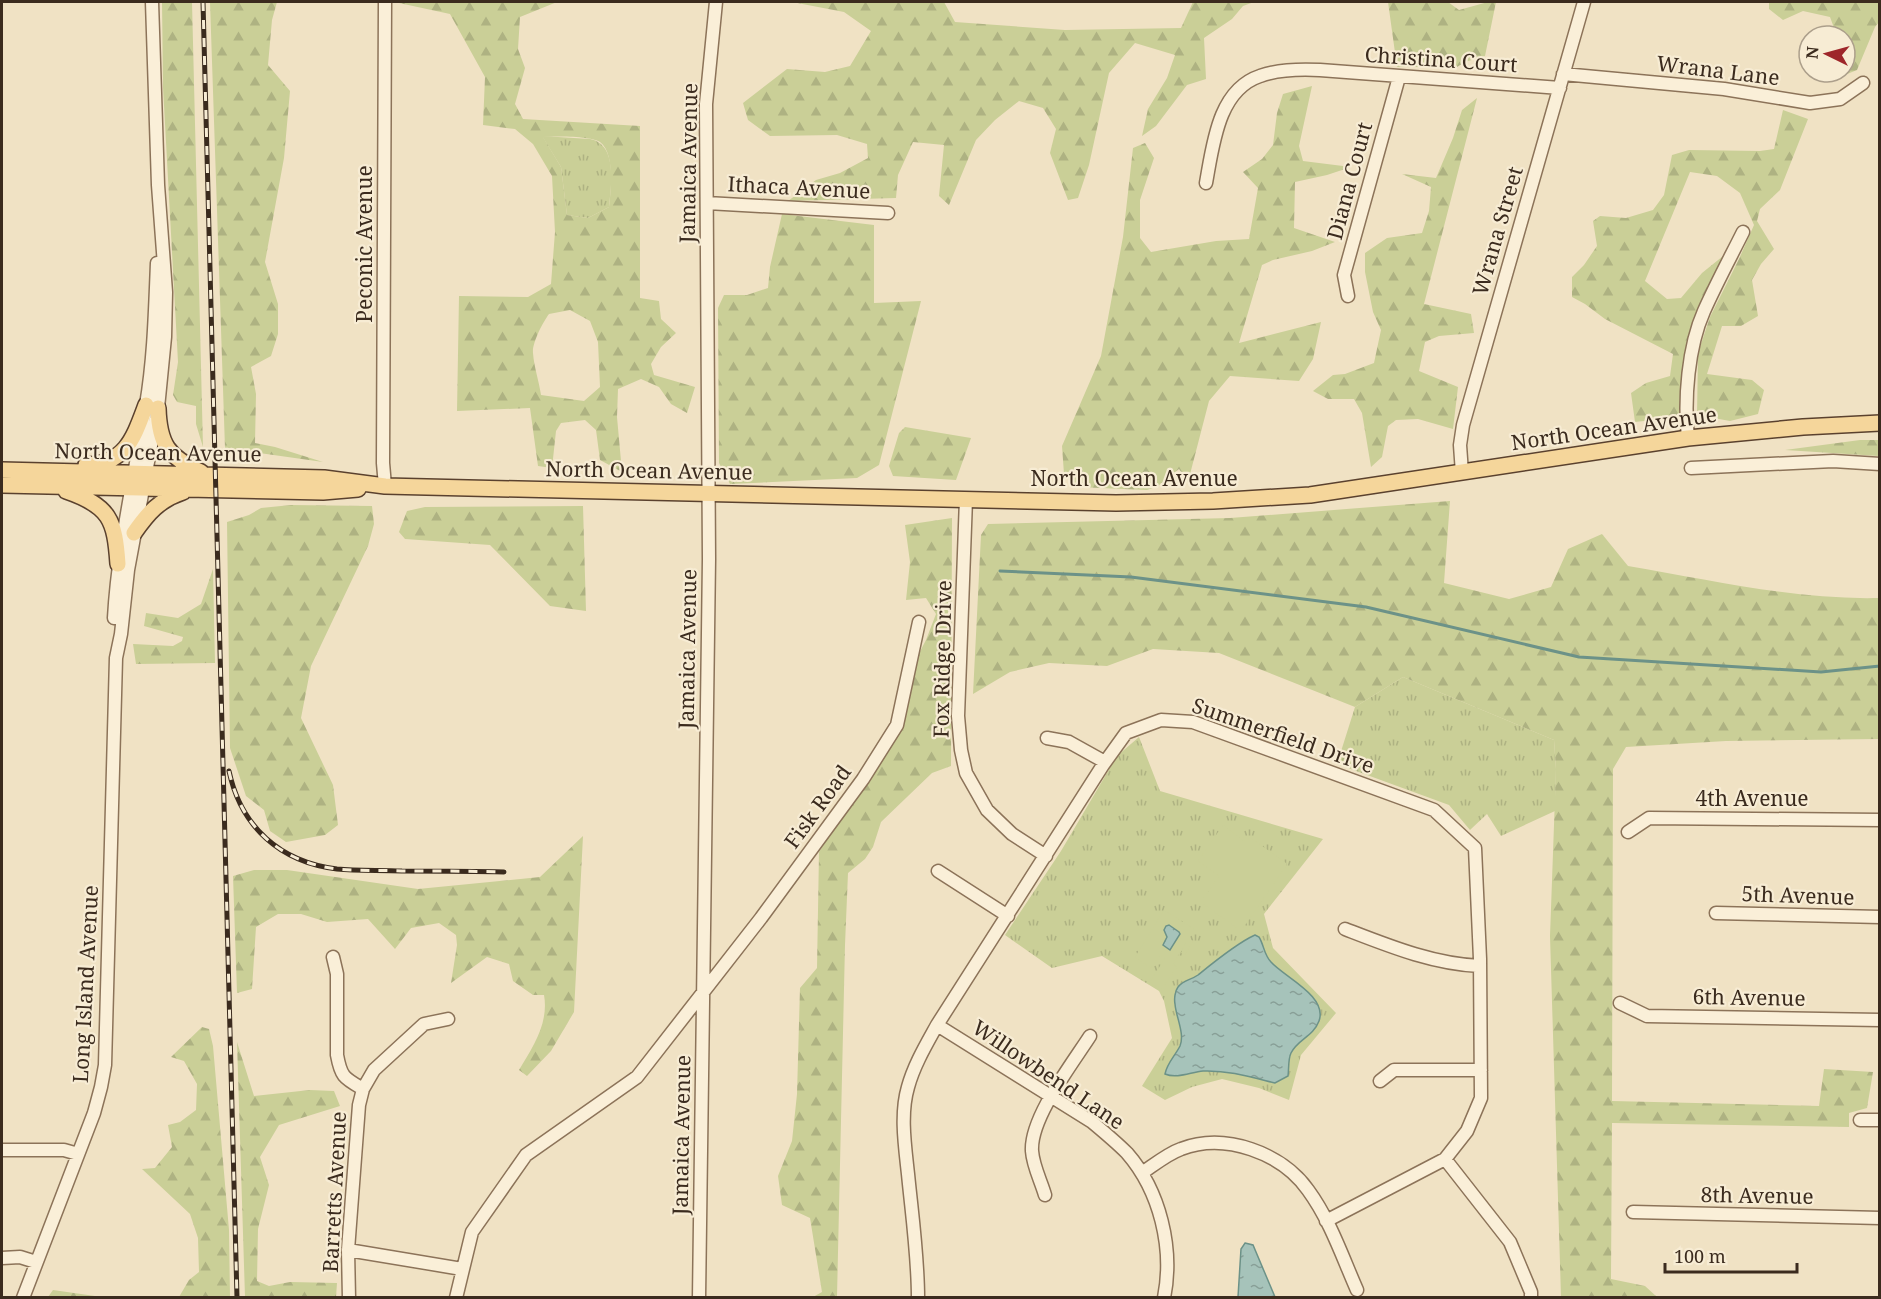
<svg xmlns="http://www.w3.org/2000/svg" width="1881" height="1299" font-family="'Noto Serif',serif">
<defs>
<pattern id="grass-tufts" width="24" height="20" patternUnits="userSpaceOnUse" patternTransform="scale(1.5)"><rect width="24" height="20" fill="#cacf97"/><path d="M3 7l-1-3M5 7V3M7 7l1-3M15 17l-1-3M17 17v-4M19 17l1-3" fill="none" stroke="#aeb282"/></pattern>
<pattern id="forest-firs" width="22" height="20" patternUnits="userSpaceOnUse" patternTransform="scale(1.5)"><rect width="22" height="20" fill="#cacf97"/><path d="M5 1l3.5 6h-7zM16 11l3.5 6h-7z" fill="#aeb282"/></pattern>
<pattern id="water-ripples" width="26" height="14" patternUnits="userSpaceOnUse" patternTransform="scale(1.5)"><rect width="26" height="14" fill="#a6c3ba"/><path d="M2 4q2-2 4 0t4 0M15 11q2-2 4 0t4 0" fill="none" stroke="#889f97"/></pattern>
</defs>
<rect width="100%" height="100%" fill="#f0e2c4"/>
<!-- grass -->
<path fill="url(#grass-tufts)" d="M 542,136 L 590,139 C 618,144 611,186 609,207 L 588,218 L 567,215 L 561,167 Z
M 1403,677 L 1554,740 L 1556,769 L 1555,811 L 1501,836 L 1487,814 L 1470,830 L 1449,805 L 1337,764 L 1355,707 Z
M 1139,737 L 1160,791 L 1323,839 L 1264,914 L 1273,948 L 1336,1013 L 1301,1055 L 1289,1100 L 1259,1088 L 1222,1079 L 1192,1087 L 1165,1100 L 1142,1086 L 1172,1038 L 1164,1001 L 1159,991 L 1102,956 L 1052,968 L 1005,935 L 1061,851 L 1117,756 Z"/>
<!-- forest -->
<path fill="url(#forest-firs)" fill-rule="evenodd" d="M 162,2 L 192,2 L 203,447 L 196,424 L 196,406 L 177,402 L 173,395 L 178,362 L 163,87 Z
M 210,2 L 277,2 L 272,20 L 268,65 L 290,91 L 284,158 L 265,262 L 278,304 L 278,334 L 271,356 L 251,367 L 256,394 L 255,443 L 275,447 L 323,462 L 225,448 Z
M 399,2 L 557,2 L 520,17 L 518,49 L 525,68 L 515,104 L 523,119 L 640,126 L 640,298 L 659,301 L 661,319 L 676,333 L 661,347 L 651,364 L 654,375 L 695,387 L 687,413 L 671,404 L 659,387 L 641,379 L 618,389 L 617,417 L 622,472 L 600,460 L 596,430 L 585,420 L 561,423 L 556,431 L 552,468 L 538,466 L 530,408 L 457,411 L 459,296 L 528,297 L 551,284 L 555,232 L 552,176 L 533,144 L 515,129 L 483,125 L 485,77 L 450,14 L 399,3 ZM 543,137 C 554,136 591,136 600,142 C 615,153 611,190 609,207 L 588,218 L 567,215 L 561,167 ZM 570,310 L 590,321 L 598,342 L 600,387 L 584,401 L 541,395 C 539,381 534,367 533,353 C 532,343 543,322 549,314 Z
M 792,2 L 944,2 L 955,22 L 1065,30 L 1181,28 L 1193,2 L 1254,2 L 1243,6 L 1232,19 L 1204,38 L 1206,79 L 1187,85 L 1156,126 L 1142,136 L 1148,109 L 1167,78 L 1175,55 L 1135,43 L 1109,73 L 1089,165 L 1078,198 L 1068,200 L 1050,153 L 1056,129 L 1043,108 L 1019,101 L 995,120 L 976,140 L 949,205 L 939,196 L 944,145 L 913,142 L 898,175 L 896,198 L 788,201 L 816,180 L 840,173 L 868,158 L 867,144 L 837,135 L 770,136 L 748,120 L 743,103 L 787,69 L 825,72 L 850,66 L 871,31 L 844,12 Z
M 1388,2 L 1448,2 L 1459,10 L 1488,2 L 1496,2 L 1485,56 L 1465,62 L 1457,67 L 1397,67 Z
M 1769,2 L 1879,2 L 1879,22 L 1875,27 L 1857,70 L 1830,81 L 1827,72 L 1845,72 L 1845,36 L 1837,36 L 1830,17 L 1803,11 L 1783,20 L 1769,9 Z
M 1312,86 L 1299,146 L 1303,161 L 1351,167 L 1327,175 L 1295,182 L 1294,228 L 1335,242 L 1312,251 L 1273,260 L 1262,265 L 1239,343 L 1321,322 L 1313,359 L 1299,381 L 1230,376 L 1209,401 L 1188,482 L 1179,469 L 1158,486 L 1147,490 L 1077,487 L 1064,474 L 1062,446 L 1101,356 L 1123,237 L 1133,148 L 1145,143 L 1154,158 L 1140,200 L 1140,238 L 1151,252 L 1216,241 L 1249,239 L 1258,188 L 1243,172 L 1262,159 L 1273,145 L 1277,113 L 1283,94 Z
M 1477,98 L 1424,304 L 1471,314 L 1474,333 L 1439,336 L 1425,342 L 1419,371 L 1458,387 L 1453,429 L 1418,419 L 1396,420 L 1388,426 L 1382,457 L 1371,467 L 1362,413 L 1354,399 L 1328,399 L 1313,391 L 1333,375 L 1345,374 L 1374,363 L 1381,330 L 1373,312 L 1365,272 L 1365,253 L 1387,238 L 1422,233 L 1429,211 L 1431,187 L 1402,174 L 1436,178 L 1453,138 L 1462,110 Z
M 1783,110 L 1808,119 L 1780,190 L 1760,209 L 1757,221 L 1774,249 L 1761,264 L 1752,280 L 1758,316 L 1741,326 L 1722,326 L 1707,374 L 1752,380 L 1764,390 L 1758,414 L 1730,421 L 1697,415 L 1698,353 L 1710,317 L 1739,259 L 1754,225 L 1740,193 L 1717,176 L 1690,172 L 1645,281 L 1667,299 L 1681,298 L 1702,273 L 1728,252 L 1691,333 L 1680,417 L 1635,422 L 1631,393 L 1646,383 L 1670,376 L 1673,354 L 1605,319 L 1585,304 L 1572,297 L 1572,277 L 1584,265 L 1597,246 L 1593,221 L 1600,216 L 1626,218 L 1653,210 L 1664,195 L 1672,155 L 1689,150 L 1760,151 L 1774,149 Z
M 782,214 L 874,225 L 874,303 L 921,301 L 879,465 L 857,478 L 730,484 L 719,463 L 718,308 L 724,295 L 747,295 L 768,288 L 770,267 Z
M 905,427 L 971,438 L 956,480 L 893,476 L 889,466 L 899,433 Z
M 1860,440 L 1879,440 L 1879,456 L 1785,450 Z
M 1450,501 L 1444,583 L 1509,599 L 1551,587 L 1568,549 L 1602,534 L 1628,566 C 1711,580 1795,600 1879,598 L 1879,739 L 1726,741 L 1626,747 L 1613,769 L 1612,1101 L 1819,1106 L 1824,1069 L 1873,1072 L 1867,1108 L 1849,1113 L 1849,1127 L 1612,1123 L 1611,1279 L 1645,1286 L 1657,1297 L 1561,1297 L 1550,936 L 1556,769 L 1554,740 L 1403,677 L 1355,707 L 1219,653 L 1153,649 L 1107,666 L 1049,663 L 1010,672 L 973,694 L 981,535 L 988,524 L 1230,518 Z
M 291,505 L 372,506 L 374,524 L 368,546 L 311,666 L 301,718 L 333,785 L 338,825 L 325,835 L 286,842 L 270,831 L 264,810 L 246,796 L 230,748 L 227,522 L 249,515 L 261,508 Z
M 583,506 L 586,611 L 550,606 L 490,545 L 405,539 L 399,532 L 407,511 L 425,507 Z
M 952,518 L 951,766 L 932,773 L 881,822 L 873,847 L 865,859 L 848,873 L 845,945 L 837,1297 L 813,1297 L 822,1292 L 810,1218 L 782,1205 L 778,1176 L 792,1141 L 797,1094 L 800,988 L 817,968 L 819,852 L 901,727 L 914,663 L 926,640 L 936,614 L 926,598 L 906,600 L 910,562 L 905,525 Z
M 213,569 L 215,663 L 136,664 L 133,644 L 173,646 L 182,641 L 183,637 L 144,626 L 146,613 L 178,618 L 201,604 Z
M 583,836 L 574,1012 L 551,1051 L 527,1076 L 519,1070 C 533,1047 549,1023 544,995 L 533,995 L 513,981 L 509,964 L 487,957 L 451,983 L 457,945 L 456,935 L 439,923 L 411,928 L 395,949 L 368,919 L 327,922 L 301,914 L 278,914 L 256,927 L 252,989 L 237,993 L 233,876 L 254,870 L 287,870 L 418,889 L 540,877 Z
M 202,1027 L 209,1029 L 213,1046 L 229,1230 L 230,1297 L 179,1297 L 189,1280 L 199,1272 L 198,1238 L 190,1214 L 142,1169 L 155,1168 L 172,1147 L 168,1125 L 180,1122 L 196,1110 L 197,1084 L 184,1061 L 171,1057 Z
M 237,1042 L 254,1096 L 310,1090 L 334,1091 L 340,1106 L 279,1125 L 260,1157 L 269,1185 L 258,1229 L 257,1281 L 269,1286 L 290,1282 L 337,1283 L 336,1297 L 245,1297 Z
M 53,1290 L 95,1296 L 95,1297 L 48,1297 Z"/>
<!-- pitch -->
<path fill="#cacf97" d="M 1223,825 L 1244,841 L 1251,838 L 1286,863 L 1286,866 L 1243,928 L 1237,928 L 1203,904 L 1203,899 L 1219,876 L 1198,861 Z
M 1164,910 L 1194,929 L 1189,939 L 1193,941 L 1185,955 L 1181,953 L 1186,942 L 1173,964 L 1177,967 L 1161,990 L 1150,982 L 1165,958 L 1160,955 L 1151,968 L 1135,957 Z"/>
<!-- water -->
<path fill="url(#water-ripples)" stroke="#6c9288" stroke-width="1.5" d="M 1169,925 L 1179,932 L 1180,934 L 1170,950 L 1163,945 L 1167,937 L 1164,930 L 1166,926 Z
M 1255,935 L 1259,937 C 1264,945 1264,955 1271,962 C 1284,977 1328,996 1319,1021 C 1313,1037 1298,1039 1291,1053 C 1288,1059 1289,1069 1288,1076 L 1275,1083 C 1251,1077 1228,1070 1203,1071 C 1191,1072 1177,1079 1165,1074 C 1167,1063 1175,1056 1180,1046 C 1185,1034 1176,1017 1175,1004 C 1174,999 1175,991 1178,987 C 1183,980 1191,980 1198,975 C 1214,962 1237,943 1255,935 Z
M 1245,1243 L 1253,1245 L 1275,1297 L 1238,1297 L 1241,1249 Z"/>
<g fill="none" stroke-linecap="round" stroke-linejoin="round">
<!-- stream -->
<path stroke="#6c9288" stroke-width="3" d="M 1000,571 L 1131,577 L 1366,607 L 1579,657 L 1821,672 L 1880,666"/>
<!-- minor casing -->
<g stroke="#8c7359" stroke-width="15">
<path id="minor" d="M 1563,74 L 1724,89 L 1810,103 L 1840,99 L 1863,83
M 1206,183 C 1213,145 1218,90 1260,76 C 1279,69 1300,69 1320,70 L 1560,88
M 707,203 L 888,213
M 1348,296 L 1344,275 L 1399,77
M 1688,438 C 1684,399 1688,347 1704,311 C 1716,284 1730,258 1743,232
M 1691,468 L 1833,461 L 1880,464
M 1462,473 L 1460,445 L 1463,425 L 1584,2
M 385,486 L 383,463 L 385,2
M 966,499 L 958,716 L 961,750 L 966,773 L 987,810 L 1012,834 L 1046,856
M 114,618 C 118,546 135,476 146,405 C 154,358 155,311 157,263
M 1047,738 L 1069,742 L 1105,762
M 1628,832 L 1649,818 L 1880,820
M 938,871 L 1008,916
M 1716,913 L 1880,917
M 1345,929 C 1389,946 1433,964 1480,966
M 333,957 L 337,974 L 337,1055 C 341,1077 344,1078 363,1089
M 1620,1003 L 1647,1016 L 1880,1020
M 937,1025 L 1092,1122 C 1104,1132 1116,1142 1127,1153 C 1160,1191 1174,1248 1164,1298
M 1380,1081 L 1394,1070 L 1481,1070
M 1860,1120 L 1880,1120
M 2,1150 L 64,1150 L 78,1154
M 1445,1159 L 1510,1242 L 1531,1292 L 1531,1298
M 1142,1173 C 1154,1165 1167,1154 1181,1149 C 1225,1132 1282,1153 1308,1190 C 1330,1220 1342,1256 1357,1290
M 1045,1195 C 1041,1181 1033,1166 1032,1151 C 1030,1118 1072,1064 1090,1036
M 1633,1212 L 1880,1218
M 348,1250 L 462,1269
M 2,1258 L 20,1257 L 36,1262
M 23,1298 L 94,1113 L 101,1087 L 105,1065 L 116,658 L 121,634 L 128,570 L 158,408 L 165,337 L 166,292 L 158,185 L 152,2
M 349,1298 L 348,1250 L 359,1105 L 363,1089 L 374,1070 L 424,1024 L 448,1019
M 456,1298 L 472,1232 L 526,1155 L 637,1077 L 761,918 L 863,779 L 897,725 L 919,622
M 699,1298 L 709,559 L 706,104 L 716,2
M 918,1298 C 918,1256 912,1215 908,1174 C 905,1146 900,1114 908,1087 C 914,1065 926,1045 937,1025 L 1103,765 L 1126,733 L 1161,720 L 1193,722 L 1434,810 L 1475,848 L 1480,959 L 1481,1098 L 1467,1131 L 1445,1159 L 1326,1221"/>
</g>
<!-- major casing -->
<g stroke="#5a412e" stroke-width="18">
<path id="major" d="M 158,408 C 159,444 168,457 201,472
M 86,465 C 126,464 134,437 146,405
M 2,470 L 324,478 L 385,486 L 1116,503 L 1213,501 L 1310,495 L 1688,438 L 1803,427 L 1880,423
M 2,485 L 323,492 L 358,489
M 66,491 C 110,506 115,520 118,564
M 134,533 C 148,513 159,500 183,492"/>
</g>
<!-- minor -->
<use href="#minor" stroke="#faefd8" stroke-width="12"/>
<!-- major -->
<use href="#major" stroke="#f5d69b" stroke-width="15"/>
<!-- rail casing -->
<g stroke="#3b2b1e" stroke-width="5">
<path id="rail" d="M 203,2 L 237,1298
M 229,771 C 241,827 280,862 337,869 C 358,871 380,870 402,871 C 436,871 470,871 504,872"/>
</g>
<!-- rail -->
<use href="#rail" stroke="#f7ecd4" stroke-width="3" stroke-dasharray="9" stroke-linecap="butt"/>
</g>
<g text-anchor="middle" stroke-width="4.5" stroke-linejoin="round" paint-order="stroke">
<!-- street labels -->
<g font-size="21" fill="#3b2b1e" stroke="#f7ecd4">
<text transform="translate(1441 60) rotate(4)" y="7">Christina Court</text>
<text transform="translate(1718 71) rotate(7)" y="7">Wrana Lane</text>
<text transform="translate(689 163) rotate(-89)" y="7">Jamaica Avenue</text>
<text transform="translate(1350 181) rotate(-75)" y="7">Diana Court</text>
<text transform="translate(799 188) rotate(3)" y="7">Ithaca Avenue</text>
<text transform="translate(1498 231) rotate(-74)" y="7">Wrana Street</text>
<text transform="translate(365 244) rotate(-90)" y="7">Peconic Avenue</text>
<text transform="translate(1614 429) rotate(-8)" y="7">North Ocean Avenue</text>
<text transform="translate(158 453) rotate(1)" y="7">North Ocean Avenue</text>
<text transform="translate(649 471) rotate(1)" y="7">North Ocean Avenue</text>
<text x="1134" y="486">North Ocean Avenue</text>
<text transform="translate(688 649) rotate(-89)" y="7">Jamaica Avenue</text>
<text transform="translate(943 659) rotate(-89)" y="7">Fox Ridge Drive</text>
<text transform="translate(1283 736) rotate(19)" y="7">Summerfield Drive</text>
<text x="1752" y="806">4th Avenue</text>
<text transform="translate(818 807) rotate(-54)" y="7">Fisk Road</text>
<text transform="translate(1798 896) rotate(2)" y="7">5th Avenue</text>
<text transform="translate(86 984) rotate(-87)" y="7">Long Island Avenue</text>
<text transform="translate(1749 998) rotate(1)" y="7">6th Avenue</text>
<text transform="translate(1048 1075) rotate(34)" y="7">Willowbend Lane</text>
<text transform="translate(682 1135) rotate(-89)" y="7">Jamaica Avenue</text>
<text transform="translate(335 1192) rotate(-87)" y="7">Barretts Avenue</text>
<text transform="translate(1757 1196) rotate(1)" y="7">8th Avenue</text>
</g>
</g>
<!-- border -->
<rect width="1881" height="1299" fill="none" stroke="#3b2b1e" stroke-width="6"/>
<!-- north arrow -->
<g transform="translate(1827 54) rotate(275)"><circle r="28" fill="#f7ecd4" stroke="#ac9f8b" stroke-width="1.5"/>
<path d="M0-4.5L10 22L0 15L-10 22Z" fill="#9e262a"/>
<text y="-9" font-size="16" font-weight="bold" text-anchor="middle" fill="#3b2b1e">N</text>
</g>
<!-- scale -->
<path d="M1665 1263v9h132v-9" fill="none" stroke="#3b2b1e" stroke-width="3"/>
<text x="1674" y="1263" font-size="18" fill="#3b2b1e" stroke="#f7ecd4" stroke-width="4.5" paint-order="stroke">100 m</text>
</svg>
